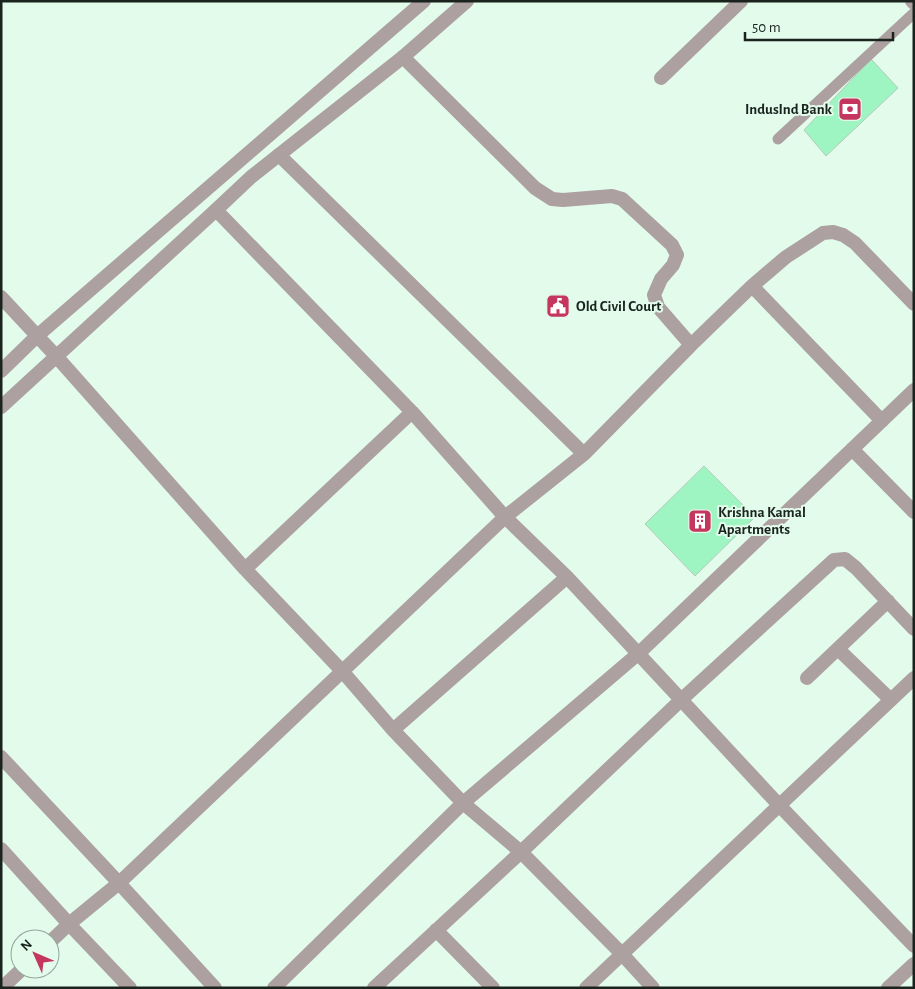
<svg xmlns="http://www.w3.org/2000/svg" width="915" height="989" font-family="'Alegreya Sans',sans-serif">
<rect width="100%" height="100%" fill="#e2fbeb"/>
<!-- building -->
<path fill="#9ef5c1" stroke="#b3cbbc" d="M 871,59 L 898,88 L 826,156 L 804,130 Z
M 704,466 L 755,517 L 695,576 L 645,524 Z"/>
<g fill="none" stroke-linecap="round" stroke-linejoin="round">
<!-- service -->
<path stroke="#ada0a1" stroke-width="11" d="M 778,139 L 914,13"/>
<!-- minor -->
<path stroke="#ada0a1" stroke-width="14" d="M 403,57 L 535,188 L 552,199 L 563,200 L 612,196 L 622,199 L 672,245 L 677,255 L 673,265 L 661,279 L 654,295 L 658,307 L 691,345
M 661,78 L 741,1
M 279,155 L 584,454
M 216,210 L 412,412 L 505,517 L 567,577 L 779,805 L 914,946
M 752,286 L 882,421
M 56,356 L 245,569 L 343,672 L 393,730 L 463,803 L 521,852 L 622,954 L 653,988
M 852,449 L 914,512
M 245,569 L 412,412
M 838,649 L 891,700
M 807,678 L 888,601
M 393,730 L 567,577
M 1,757 L 119,883 L 215,988
M 1,849 L 69,924 L 130,988
M 436,930 L 493,988
M 50,942 L 69,924 L 119,883 L 505,517 L 584,454 L 691,345 L 752,286 L 786,257 L 823,233 L 833,232 L 843,235 L 855,243 L 914,304
M 2,988 L 22,969
M 274,988 L 463,803 L 639,653 L 914,390
M 374,988 L 521,852 L 682,699 L 834,560 L 845,559 L 856,568 L 914,629
M 586,988 L 914,678
M 888,988 L 914,964"/>
<!-- tertiary -->
<path stroke="#ada0a1" stroke-width="14" d="M 912,1 L 914,3
M 1,297 L 56,356
M 1,371 L 37,336 L 424,1
M 1,407 L 216,210 L 251,177 L 403,57 L 467,1"/>
</g>
<!-- icons -->
<defs>
<g id="bank-square" transform="scale(1.25)"><rect x="-9" y="-9" width="18" height="18" rx="4" fill="#c5365f" stroke="#e2fbeb"/><path d="M-6-4H6V4H-6ZM0-2.3a2.3 2.3 0 1 0 0 4.6a2.3 2.3 0 1 0 0-4.6Z" fill="#fff"/></g>
<g id="civic-square" transform="scale(1.25)"><rect x="-9" y="-9" width="18" height="18" rx="4" fill="#c5365f" stroke="#e2fbeb"/><path d="M-.6-6.5H3V-4.5H.6V-3L4-1V1h2V6H-6V1h2V-1L-.6-3ZM-1.2 2.5V6h2.4V2.5Z" fill="#fff"/></g>
<g id="building-square" transform="scale(1.25)"><rect x="-9" y="-9" width="18" height="18" rx="4" fill="#c5365f" stroke="#e2fbeb"/><path d="M-4-6H4V6H1V3H-1V6H-4ZM-2.5-4.3h1.7v1.8h-1.7ZM.8-4.3h1.7v1.8H.8ZM-2.5-1h1.7V.8h-1.7ZM.8-1h1.7V.8H.8Z" fill="#fff"/></g>
</defs>
<g fill-rule="evenodd">
<use href="#bank-square" x="850" y="109"/>
<use href="#civic-square" x="558" y="306"/>
<use href="#building-square" x="700" y="521"/>
</g>
<g text-anchor="middle" stroke-width="4" stroke-linejoin="round" paint-order="stroke">
<!-- poi labels -->
<g font-size="15" font-weight="bold" fill="#1a231d" stroke="#e2fbeb" text-anchor="start">
<text x="832" y="114" text-anchor="end">IndusInd Bank</text>
<text x="576" y="311">Old Civil Court</text>
<text x="718" y="517">Krishna Kamal<tspan x="718" dy="17">Apartments</tspan></text>
</g>
</g>
<!-- border -->
<rect width="915" height="989" fill="none" stroke="#1a231d" stroke-width="5"/>
<!-- north arrow -->
<g transform="translate(35 954) rotate(315)"><circle r="24" fill="#e2fbeb" stroke="#92a599"/>
<path d="M0-4L9 19L0 12L-9 19Z" fill="#c5365f"/>
<text y="-8" font-size="14" font-weight="bold" text-anchor="middle" fill="#1a231d">N</text>
</g>
<!-- scale -->
<path d="M745 32v8h148v-8" fill="none" stroke="#1a231d" stroke-width="2.5"/>
<text x="752" y="32" font-size="15" fill="#1a231d" stroke="#e2fbeb" stroke-width="4" paint-order="stroke">50 m</text>
</svg>
